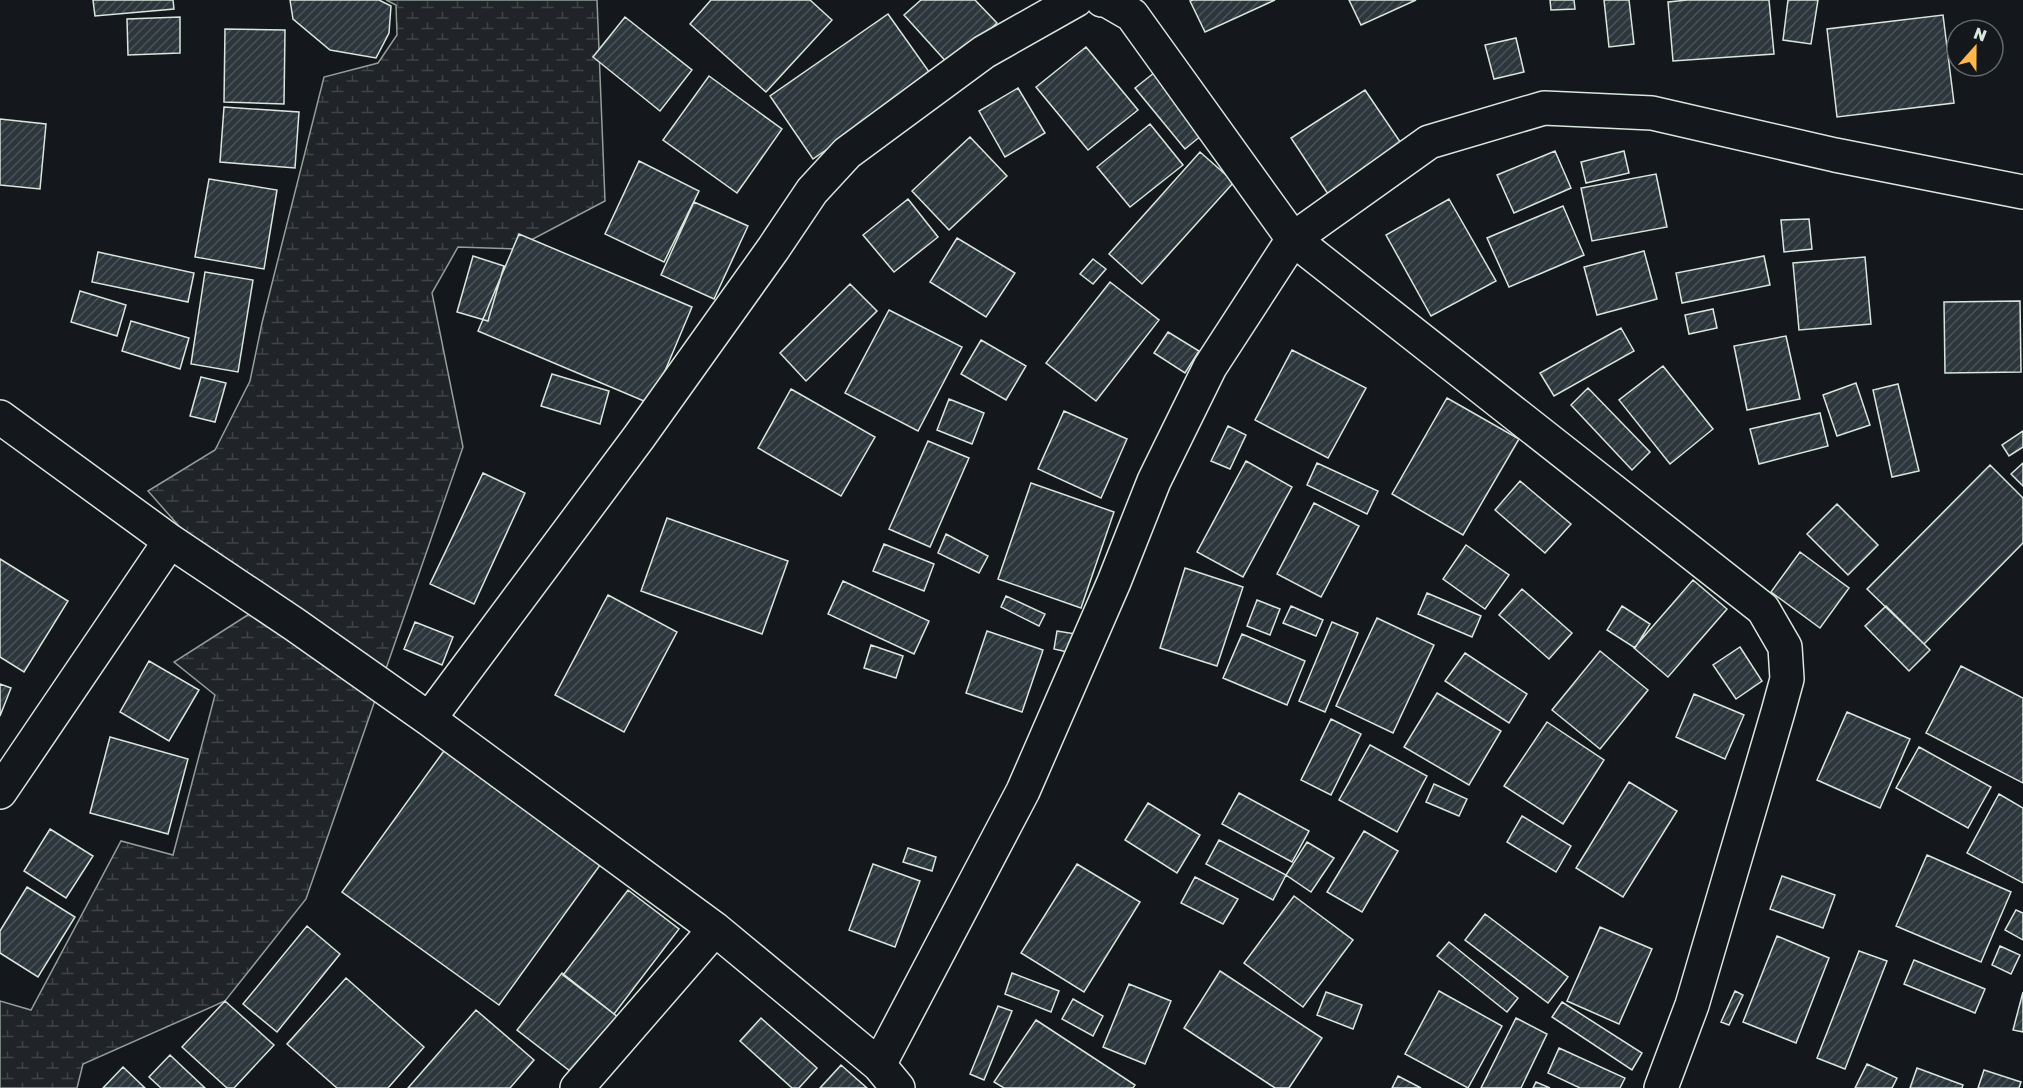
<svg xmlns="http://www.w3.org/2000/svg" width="2023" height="1088" font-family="'Golos Text',sans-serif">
<defs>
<pattern id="wetland-marsh" width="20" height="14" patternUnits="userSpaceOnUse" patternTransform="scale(1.5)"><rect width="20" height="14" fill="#202428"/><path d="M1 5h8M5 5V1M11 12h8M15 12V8" fill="none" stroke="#404447"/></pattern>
<pattern id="building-hatch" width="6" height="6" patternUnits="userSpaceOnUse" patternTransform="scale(1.5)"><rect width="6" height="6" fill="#2c363c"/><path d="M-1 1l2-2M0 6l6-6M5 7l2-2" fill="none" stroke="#4a5358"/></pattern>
</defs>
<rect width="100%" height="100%" fill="#14181c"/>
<!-- wetland -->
<path fill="url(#wetland-marsh)" stroke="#939e99" stroke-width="1.5" d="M 386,0 L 597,0 L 605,201 L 514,249 L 458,247 L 432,293 L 463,447 L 306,899 L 225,1001 L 83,1064 L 77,1088 L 0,1088 L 0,1001 L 31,1010 L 121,841 L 173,855 L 215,695 L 174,662 L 254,611 L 148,491 L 215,450 L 250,381 L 262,323 L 324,77 L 378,63 L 397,35 L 396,5 Z"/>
<!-- building -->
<path fill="url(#building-hatch)" stroke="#d8e6dc" stroke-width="1.5" d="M 93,0 L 173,0 L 174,9 L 95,16 Z
M 290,0 L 379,0 L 391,6 L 389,33 L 376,58 L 330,50 L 293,19 Z
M 711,0 L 810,0 L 832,20 L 766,92 L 690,24 Z
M 921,0 L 975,0 L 997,23 L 950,66 L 904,15 Z
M 1193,0 L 1275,0 L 1205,32 L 1190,1 Z
M 1349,0 L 1416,0 L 1361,25 Z
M 1550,0 L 1574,0 L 1575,9 L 1551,10 Z
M 1604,0 L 1629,0 L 1634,44 L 1609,47 Z
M 1687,0 L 1769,0 L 1774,54 L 1673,61 L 1668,2 Z
M 1788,0 L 1818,0 L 1811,44 L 1783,40 Z
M 888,14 L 932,76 L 813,159 L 770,96 Z
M 1943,15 L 1954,103 L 1837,117 L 1827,29 Z
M 180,17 L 180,53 L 128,55 L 127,19 Z
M 625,17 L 692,70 L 660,111 L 593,57 Z
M 225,29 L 285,30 L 284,104 L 224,102 Z
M 1516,38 L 1524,72 L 1494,79 L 1485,45 Z
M 1086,47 L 1138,110 L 1088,150 L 1036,87 Z
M 1159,69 L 1208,130 L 1185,149 L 1135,88 Z
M 709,76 L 782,129 L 737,193 L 663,140 Z
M 1018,88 L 1045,133 L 1005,157 L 979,111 Z
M 1365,90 L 1405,149 L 1330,197 L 1291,138 Z
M 224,107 L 299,112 L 295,168 L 220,162 Z
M 0,119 L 46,124 L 40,189 L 0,185 Z
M 1150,124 L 1183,165 L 1130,207 L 1097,167 Z
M 970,137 L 1007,176 L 949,230 L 912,191 Z
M 1555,151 L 1571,188 L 1514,213 L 1497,175 Z
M 1624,151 L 1629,173 L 1586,183 L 1581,162 Z
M 1200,152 L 1234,182 L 1142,284 L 1109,254 Z
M 639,161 L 699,191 L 664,262 L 605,234 Z
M 1656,174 L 1667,227 L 1592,241 L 1581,188 Z
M 209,179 L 277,190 L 264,269 L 195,257 Z
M 908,199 L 938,237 L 894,272 L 863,235 Z
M 1449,199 L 1496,281 L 1431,316 L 1386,235 Z
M 694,202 L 748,226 L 714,299 L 661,275 Z
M 1563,206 L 1584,255 L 1509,287 L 1487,238 Z
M 1809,219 L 1812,249 L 1784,252 L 1781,220 Z
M 519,234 L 692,307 L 651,404 L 478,331 Z
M 957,238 L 1015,273 L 986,317 L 930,282 Z
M 1644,251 L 1657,299 L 1597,315 L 1584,267 Z
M 98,252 L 194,273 L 188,302 L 92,282 Z
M 473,256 L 504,266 L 488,321 L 457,312 Z
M 1764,256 L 1770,285 L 1682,303 L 1676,273 Z
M 1865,257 L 1871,324 L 1799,330 L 1793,263 Z
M 1093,259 L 1106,269 L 1093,284 L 1080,274 Z
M 205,272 L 253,280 L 238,372 L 191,364 Z
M 1110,282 L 1159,320 L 1096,401 L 1046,363 Z
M 850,284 L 877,311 L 806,381 L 780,353 Z
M 80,291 L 126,305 L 117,336 L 71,322 Z
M 2020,301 L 2021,372 L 1945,373 L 1944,302 Z
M 1713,309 L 1717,328 L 1689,334 L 1685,315 Z
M 889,310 L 962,347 L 918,431 L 845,393 Z
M 131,321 L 189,338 L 180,369 L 122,351 Z
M 1621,328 L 1634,351 L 1554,396 L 1540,373 Z
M 1168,332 L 1199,351 L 1185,373 L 1154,353 Z
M 1786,336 L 1800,399 L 1747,410 L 1734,346 Z
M 981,340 L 1026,366 L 1006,400 L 961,374 Z
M 1292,350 L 1366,388 L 1328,458 L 1255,420 Z
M 1663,366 L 1713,429 L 1670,464 L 1619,400 Z
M 552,374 L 609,391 L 600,424 L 541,406 Z
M 201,377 L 226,383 L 215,422 L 190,416 Z
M 1856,383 L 1870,425 L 1837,436 L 1823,395 Z
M 1898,384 L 1919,471 L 1892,477 L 1873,390 Z
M 1588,388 L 1650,452 L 1632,470 L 1571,405 Z
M 791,389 L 875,437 L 841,496 L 758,448 Z
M 1447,398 L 1519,439 L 1463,535 L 1392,494 Z
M 949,399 L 984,413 L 972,444 L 937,430 Z
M 1064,411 L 1127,439 L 1101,498 L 1038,469 Z
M 1820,413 L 1828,446 L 1759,464 L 1750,429 Z
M 1228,426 L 1246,435 L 1230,469 L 1211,461 Z
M 2023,431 L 2023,447 L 2009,456 L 2002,445 Z
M 928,441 L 969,458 L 930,547 L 889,529 Z
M 1246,461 L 1292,487 L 1243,577 L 1197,552 Z
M 1317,463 L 1378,491 L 1367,514 L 1307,485 Z
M 2023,463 L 2023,486 L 2011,474 Z
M 1990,465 L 2023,498 L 2023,543 L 1924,644 L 1867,589 Z
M 483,473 L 525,493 L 474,604 L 430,584 Z
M 1520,481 L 1571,524 L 1545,553 L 1495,510 Z
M 1031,483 L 1114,512 L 1081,608 L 998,579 Z
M 1314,503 L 1359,526 L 1321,597 L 1277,574 Z
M 1837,504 L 1878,545 L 1848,575 L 1807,534 Z
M 667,518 L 788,561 L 762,634 L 641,591 Z
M 946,534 L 988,556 L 979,573 L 938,553 Z
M 884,544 L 934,564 L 924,591 L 873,571 Z
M 1466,545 L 1509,575 L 1485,609 L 1443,579 Z
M 1800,552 L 1849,588 L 1820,628 L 1771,592 Z
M 0,559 L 68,601 L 24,672 L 0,657 Z
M 1185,568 L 1243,587 L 1217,666 L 1160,648 Z
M 1693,580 L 1727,609 L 1668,677 L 1634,648 Z
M 843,581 L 929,621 L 914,654 L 828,614 Z
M 1522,589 L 1572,633 L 1549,659 L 1499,615 Z
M 1427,593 L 1481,616 L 1472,637 L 1418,614 Z
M 608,595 L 677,632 L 624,732 L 555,695 Z
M 1006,596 L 1045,614 L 1039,626 L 1001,607 Z
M 1257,600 L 1280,609 L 1270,635 L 1247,626 Z
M 1291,606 L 1323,620 L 1316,636 L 1283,623 Z
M 1622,606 L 1650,624 L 1635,648 L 1607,630 Z
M 1886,606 L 1930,650 L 1909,671 L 1865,626 Z
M 1377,618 L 1434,645 L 1393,733 L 1336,706 Z
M 415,622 L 453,637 L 442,665 L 404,649 Z
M 1332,622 L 1358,633 L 1325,712 L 1299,701 Z
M 987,631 L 1043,650 L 1022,712 L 966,693 Z
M 1057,631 L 1076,634 L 1072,653 L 1054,649 Z
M 1242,634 L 1305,661 L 1287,705 L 1223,678 Z
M 871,645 L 903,656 L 896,678 L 864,668 Z
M 1740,647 L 1762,681 L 1736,699 L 1713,665 Z
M 1600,651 L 1648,690 L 1600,749 L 1552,710 Z
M 1465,653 L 1527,694 L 1509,723 L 1445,681 Z
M 149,661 L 199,690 L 169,741 L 120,712 Z
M 1961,666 L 2023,698 L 2023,783 L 1926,733 Z
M 0,684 L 11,688 L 0,716 Z
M 1437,693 L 1501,731 L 1469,785 L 1404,747 Z
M 1694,694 L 1744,715 L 1725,759 L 1676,737 Z
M 1847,712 L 1910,739 L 1880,808 L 1817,780 Z
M 1331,719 L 1361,734 L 1331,795 L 1301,780 Z
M 1547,722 L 1604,760 L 1563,824 L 1504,786 Z
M 110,737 L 188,759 L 168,834 L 90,813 Z
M 1370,745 L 1427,776 L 1397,832 L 1339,800 Z
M 1919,747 L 1991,787 L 1968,828 L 1896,788 Z
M 446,748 L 603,861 L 499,1005 L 342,892 Z
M 1629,782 L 1677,811 L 1623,897 L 1576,868 Z
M 1434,784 L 1467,799 L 1459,816 L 1426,802 Z
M 1239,793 L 1309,831 L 1292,862 L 1222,824 Z
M 1999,794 L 2023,808 L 2023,883 L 1967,853 Z
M 1148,803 L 1200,835 L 1177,873 L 1125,840 Z
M 1522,816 L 1571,846 L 1556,872 L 1507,842 Z
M 50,829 L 93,856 L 66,898 L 24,871 Z
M 1364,831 L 1398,851 L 1362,912 L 1327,892 Z
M 1219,840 L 1286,875 L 1273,900 L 1206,864 Z
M 1307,842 L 1334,858 L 1311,892 L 1286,875 Z
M 908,848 L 936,857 L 932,871 L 903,862 Z
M 1927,855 L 2011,892 L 1981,962 L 1896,926 Z
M 873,864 L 920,881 L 895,947 L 849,930 Z
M 1077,864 L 1140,902 L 1084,992 L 1021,953 Z
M 1782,876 L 1835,895 L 1823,928 L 1770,909 Z
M 1195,877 L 1238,899 L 1223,924 L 1181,903 Z
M 27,887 L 75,917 L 38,977 L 0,953 L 0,931 Z
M 628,890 L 679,929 L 614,1014 L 563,975 Z
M 1294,896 L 1353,940 L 1303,1007 L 1244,963 Z
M 2016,910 L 2023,913 L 2023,940 L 2005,930 Z
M 1485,914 L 1568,977 L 1548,1003 L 1465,940 Z
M 307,926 L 340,954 L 277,1032 L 243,1004 Z
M 1600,927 L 1652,949 L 1619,1024 L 1567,1001 Z
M 1777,936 L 1829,958 L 1796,1043 L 1743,1022 Z
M 1449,942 L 1518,998 L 1507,1012 L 1437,956 Z
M 2000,946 L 2020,955 L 2011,974 L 1992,965 Z
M 1859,951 L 1887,961 L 1845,1069 L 1817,1058 Z
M 1914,960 L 1985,989 L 1975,1013 L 1904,984 Z
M 1220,971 L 1322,1038 L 1289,1088 L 1275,1088 L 1184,1028 Z
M 562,973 L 623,1021 L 579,1078 L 517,1030 Z
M 1012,973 L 1059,991 L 1051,1012 L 1005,994 Z
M 346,978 L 424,1047 L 388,1088 L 337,1088 L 287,1044 Z
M 1129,984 L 1171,1001 L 1145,1064 L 1103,1047 Z
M 1439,991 L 1502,1026 L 1468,1088 L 1405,1054 Z
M 1735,991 L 1743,995 L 1729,1025 L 1721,1022 Z
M 1326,992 L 1362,1005 L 1353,1029 L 1317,1015 Z
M 2023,992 L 2023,1032 L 2013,1030 Z
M 1073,999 L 1103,1016 L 1093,1036 L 1062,1019 Z
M 225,1001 L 274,1045 L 234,1088 L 227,1088 L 182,1047 Z
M 1562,1002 L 1642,1053 L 1632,1070 L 1552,1017 Z
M 998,1006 L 1012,1011 L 984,1080 L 970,1074 Z
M 476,1010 L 534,1060 L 510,1088 L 408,1088 Z
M 761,1018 L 817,1068 L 799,1088 L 792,1088 L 740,1041 Z
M 1516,1018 L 1547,1034 L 1521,1088 L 1481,1088 Z
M 1036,1020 L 1135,1085 L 1133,1088 L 1004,1088 L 994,1082 Z
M 1559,1048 L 1625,1078 L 1620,1088 L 1580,1088 L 1548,1073 Z
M 170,1055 L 205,1088 L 161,1088 L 149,1077 Z
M 1867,1064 L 1897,1078 L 1892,1088 L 1855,1088 Z
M 841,1065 L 867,1088 L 820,1088 Z
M 123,1067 L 145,1088 L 103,1088 Z
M 1917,1068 L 1963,1085 L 1962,1088 L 1910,1088 Z
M 1984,1070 L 2021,1082 L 2019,1088 L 1978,1088 Z
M 1398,1076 L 1421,1088 L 1392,1088 Z
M 1536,1082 L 1550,1088 L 1533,1088 Z"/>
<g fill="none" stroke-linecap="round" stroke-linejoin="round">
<!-- minor casing -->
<g stroke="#d8e6dc" stroke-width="36">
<path id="minor" d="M 1102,0 L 1106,0 L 1132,15 L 1293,239 L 1763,609 L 1785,647 L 1787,679 L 1778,712 L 1692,1005 L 1661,1088
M 0,417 L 170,541 L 294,624 L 429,719 L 715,929 L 879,1065 L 898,1088
M 429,719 L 639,437 L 773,249 L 812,191 L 847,153 L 984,52 L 1076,0
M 0,792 L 170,541
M 879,1065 L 1023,791 L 1114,582 L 1154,481 L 1210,367 L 1293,239 L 1429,142 L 1544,108 L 1652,113 L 1835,155 L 2023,192
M 577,1088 L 715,929"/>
</g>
<!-- minor -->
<use href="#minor" stroke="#14181c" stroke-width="33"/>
</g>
<!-- north arrow -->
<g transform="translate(1975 48) rotate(21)"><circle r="28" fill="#14181c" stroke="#626a69" stroke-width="1.5"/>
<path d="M0-4.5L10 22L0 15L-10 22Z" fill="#ffb74d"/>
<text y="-9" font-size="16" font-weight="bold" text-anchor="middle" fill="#d8e6dc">N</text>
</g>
</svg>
